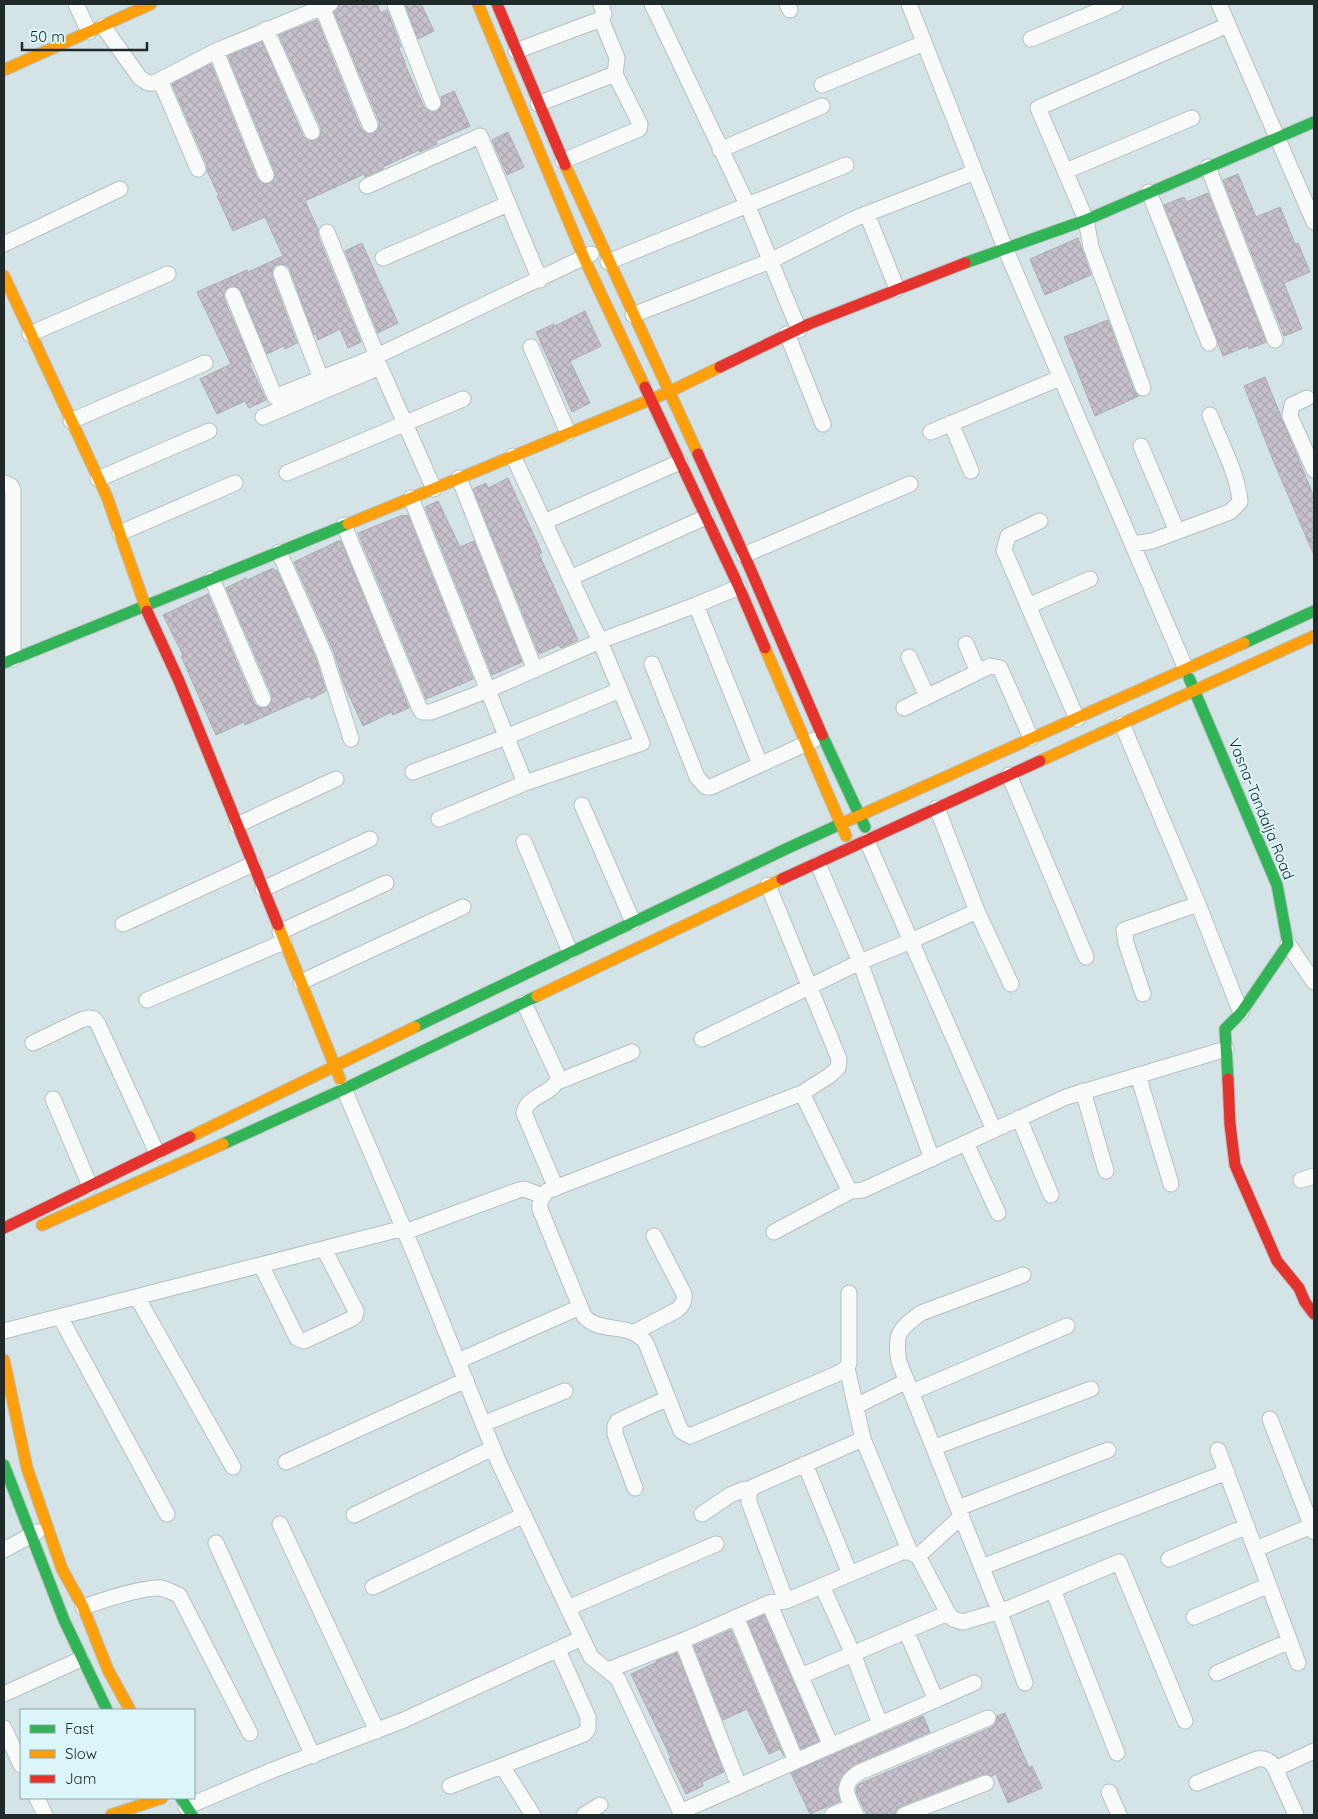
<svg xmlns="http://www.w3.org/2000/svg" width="1318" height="1819" font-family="Quicksand,sans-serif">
<defs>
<pattern id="building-cross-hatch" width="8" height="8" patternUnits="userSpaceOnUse" patternTransform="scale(1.25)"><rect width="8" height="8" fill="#c6c0ca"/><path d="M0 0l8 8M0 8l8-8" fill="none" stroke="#aaa5ae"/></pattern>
</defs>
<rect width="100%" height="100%" fill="#d4e3e5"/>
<!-- building -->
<path fill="url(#building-cross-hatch)" stroke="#abaeb1" d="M 341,4 L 377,4 L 381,13 L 387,10 L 401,47 L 399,48 L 405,62 L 404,62 L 424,107 L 431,112 L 437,112 L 442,105 L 441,97 L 454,91 L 470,126 L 436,141 L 437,144 L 420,152 L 419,150 L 383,167 L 383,169 L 365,177 L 364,174 L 305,201 L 318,229 L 318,236 L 361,342 L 348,348 L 340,329 L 318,340 L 316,334 L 314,335 L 290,270 L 287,265 L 278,264 L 273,267 L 272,276 L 297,343 L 285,349 L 284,346 L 267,354 L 241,291 L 235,286 L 226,289 L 224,293 L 224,299 L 251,362 L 249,363 L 266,400 L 249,408 L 245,401 L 217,414 L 200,379 L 231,364 L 197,292 L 247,270 L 248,272 L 283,256 L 265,217 L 233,231 L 217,196 L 219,196 L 207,171 L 207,165 L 172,84 L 211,64 L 257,178 L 264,184 L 270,183 L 275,177 L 275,172 L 228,56 L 262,42 L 303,136 L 307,140 L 315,141 L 320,137 L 321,128 L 279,35 L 317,20 L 361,129 L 368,134 L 374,133 L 379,127 L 379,121 L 334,12 Z
M 405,4 L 421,4 L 434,31 L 418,39 Z
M 508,132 L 524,167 L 507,175 L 492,140 Z
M 1238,174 L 1256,217 L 1280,207 L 1295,244 L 1298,243 L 1310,272 L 1284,283 L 1302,329 L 1284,336 L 1223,180 Z
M 1208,193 L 1266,342 L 1249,349 L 1248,346 L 1223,356 L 1164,205 L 1184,197 L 1186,202 Z
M 1078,238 L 1091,275 L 1045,295 L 1030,259 Z
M 362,243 L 398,323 L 378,333 L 345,251 Z
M 585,311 L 601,346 L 570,361 L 590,403 L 572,412 L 536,332 L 554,324 L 555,326 Z
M 1108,320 L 1134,391 L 1139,396 L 1095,416 L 1064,337 Z
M 1265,377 L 1314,497 L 1314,555 L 1273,460 L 1244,386 Z
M 508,478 L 542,553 L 539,554 L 578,640 L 561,648 L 559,645 L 539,654 L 473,489 L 486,483 L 488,488 Z
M 438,501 L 460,547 L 474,541 L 522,662 L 492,675 L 425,507 Z
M 403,515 L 403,516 L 408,515 L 473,679 L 426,699 L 358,533 Z
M 338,541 L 341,541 L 409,708 L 393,715 L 392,712 L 363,726 L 344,684 L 334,652 L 294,562 Z
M 273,568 L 275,571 L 277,570 L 316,659 L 326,691 L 311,699 L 310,696 L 245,725 L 244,722 L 216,735 L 181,656 L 183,655 L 163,615 L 208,594 L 254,703 L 258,707 L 266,708 L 271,704 L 272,695 L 226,588 L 246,578 L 247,580 Z
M 764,1615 L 819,1741 L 801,1749 L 748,1622 Z
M 731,1630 L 784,1756 L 780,1749 L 769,1754 L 747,1709 L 723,1720 L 694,1646 Z
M 677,1653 L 724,1772 L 702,1782 L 703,1786 L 686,1794 L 669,1759 L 671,1758 L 631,1674 L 657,1662 L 656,1661 Z
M 1005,1713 L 1029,1768 L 1032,1766 L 1042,1788 L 1008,1803 L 996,1774 L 992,1776 L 983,1774 L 901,1806 L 896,1810 L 895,1815 L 867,1815 L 857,1794 L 856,1788 L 859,1784 L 992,1727 L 996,1723 L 997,1716 Z
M 923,1716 L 930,1732 L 855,1764 L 842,1775 L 838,1783 L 837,1791 L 840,1801 L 810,1814 L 791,1773 Z"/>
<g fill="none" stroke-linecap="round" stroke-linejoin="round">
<!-- street casing -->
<g stroke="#b4c0c2" stroke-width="17">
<path id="street" d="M 76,4 L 89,32
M 395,4 L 433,103
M 601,4 L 604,14 L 601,19
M 652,4 L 747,204 L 799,330
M 787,4 L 790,10
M 909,4 L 1005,248 L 1186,669
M 1219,4 L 1314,222
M 322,7 L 370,125
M 103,26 L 140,78 L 148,83 L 154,83 L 216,51 L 330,4
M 266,29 L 312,132
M 1031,39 L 1115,4
M 216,51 L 266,175
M 516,51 L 601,19 L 617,58 L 615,74 L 640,124 L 639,129 L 563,161
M 160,80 L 198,169
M 822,85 L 924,43
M 538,104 L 615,74
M 720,150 L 822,106
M 1208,167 L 1275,340
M 1066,171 L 1192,118
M 367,186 L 480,136 L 540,280
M 1149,192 L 1209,343
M 867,214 L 897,289
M 327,232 L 377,356
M 4,244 L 120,189
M 383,258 L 508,204
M 608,262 L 846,165
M 281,273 L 321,379
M 233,295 L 275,397 L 377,356 L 591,254
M 633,315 L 770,261 L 856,218 L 975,172
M 30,334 L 168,274
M 787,334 L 823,424
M 531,347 L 568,433
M 1143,388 L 1091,247 L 1086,220 L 1038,108 L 1228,25
M 1307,398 L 1292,405 L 1290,416 L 1314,470
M 263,417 L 380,367 L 434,489
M 71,421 L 205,363
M 951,423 L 971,471
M 931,432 L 1060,378
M 1141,446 L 1177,531
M 513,456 L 600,641 L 696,605 L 760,764
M 287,473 L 463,399
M 459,478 L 535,670
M 98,479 L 209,431
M 4,483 L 11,486 L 13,490 L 13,659
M 411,498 L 525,783
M 1040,521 L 1008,536 L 1004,550 L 1077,719
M 544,522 L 680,462
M 344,525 L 419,707 L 422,712 L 431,712 L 488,690 L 600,641 L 642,743 L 525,783 L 439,819
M 120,533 L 235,483
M 1133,544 L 1152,541 L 1230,512 L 1240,502 C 1238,474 1220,442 1210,415
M 279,552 L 325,656 L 351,739
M 744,555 L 910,484
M 570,578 L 706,517
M 212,579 L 263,699
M 696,605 L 739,587
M 1028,606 L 1090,579
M 966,644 L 978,672
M 909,657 L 927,696
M 652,664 L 697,777 L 706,787 L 711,787 L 814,740
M 904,708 L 984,669 L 990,666 L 1000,668 L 1031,738
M 1122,724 L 1198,904 L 1241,1013
M 413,772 L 506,737 L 620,690
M 1009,775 L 1086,957
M 582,805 L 633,922
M 937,808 L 977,911 L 1011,984
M 237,825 L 336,779
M 867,841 L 994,1130
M 524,842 L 570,952
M 818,864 L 860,962 L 932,1159
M 768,885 L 839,1059 L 838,1068 L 829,1076 L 802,1093 L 547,1191 L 540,1201 L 540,1209 L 584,1316 C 600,1335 631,1321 646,1343 L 681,1431 L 690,1436 L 837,1374 L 847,1368 L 849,1363 L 849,1293
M 263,889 L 370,839
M 123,924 L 253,864
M 280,932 L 386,883
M 1288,944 L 1314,982
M 301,982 L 463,907
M 1143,994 L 1126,943 L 1124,930 L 1198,904
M 147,1000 L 284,942
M 524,1003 L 558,1076 C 556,1095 527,1094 524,1113 L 556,1188
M 702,1039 L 860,962 L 911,941 L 977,911
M 33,1043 L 81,1020 L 88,1018 L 94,1019 L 98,1024 L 157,1153
M 1138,1075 L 1171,1184
M 557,1082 L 632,1052
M 344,1089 L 414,1253 L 499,1463 L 591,1657 L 618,1679 L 682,1815
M 1083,1091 L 1106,1171
M 802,1093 L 848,1188 C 853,1192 857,1191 863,1190 L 1066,1097 L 1226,1049
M 53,1099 L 90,1186
M 1019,1118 L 1051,1195
M 966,1143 L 998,1213
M 1301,1180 L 1314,1176
M 405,1232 L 519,1190 L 524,1189 L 543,1196
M 774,1232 L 851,1191
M 261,1265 L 297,1338 L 304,1341 L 351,1319 L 355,1316 L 356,1311 L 324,1249
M 1023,1275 L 921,1313 C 899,1329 894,1334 899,1362 L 999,1610 L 1025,1683
M 137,1297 L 233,1467
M 60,1317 L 167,1514
M 4,1331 L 404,1228
M 635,1332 L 677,1310 C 683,1305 685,1301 684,1294 L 654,1236
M 458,1361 L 580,1307
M 847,1368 L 863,1439 L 910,1552
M 912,1392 L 1067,1326
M 856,1406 L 907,1381
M 1270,1419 L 1314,1532
M 483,1424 L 565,1391
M 935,1447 L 1091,1389
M 1218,1450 L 1298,1663
M 286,1462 L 466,1380
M 805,1464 L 850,1574
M 635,1488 L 615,1434 L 615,1426 L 618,1421 L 668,1398
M 958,1508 L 1108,1450
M 702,1514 L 730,1495 L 745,1489 L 749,1492
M 354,1515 L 493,1448
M 280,1524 L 377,1731
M 216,1543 L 313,1756
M 1256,1549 L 1314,1525
M 4,1550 L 37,1532
M 918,1556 L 962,1516
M 1169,1559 L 1247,1526
M 982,1567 L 1227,1472
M 822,1586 L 853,1654 L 880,1724
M 373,1587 L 524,1515
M 1053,1590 L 1117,1753
M 786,1601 L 749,1502 L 749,1492 L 753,1487 L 863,1439
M 769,1603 L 831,1746
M 83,1607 C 101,1601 141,1587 160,1588 C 167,1589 173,1593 179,1595 L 250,1733
M 568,1608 L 716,1544
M 736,1617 L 796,1761
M 1194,1617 L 1269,1585
M 906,1631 L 936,1700
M 682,1641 L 739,1786
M 608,1670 L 682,1641 L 769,1603 L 786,1601 L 902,1552 L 910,1552 L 918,1556 L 948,1613 L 953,1619 L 963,1622 L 1010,1608 L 1119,1562 L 1185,1721
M 1217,1673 L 1290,1641
M 801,1676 L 948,1613
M 4,1694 L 81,1659
M 4,1728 L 21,1765
M 502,1766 L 533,1815
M 1275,1769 L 1314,1751
M 1197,1783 L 1257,1759 C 1265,1758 1269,1760 1274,1766 L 1296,1815
M 450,1786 L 584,1734 L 588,1729 L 588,1717 L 558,1650
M 1109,1792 L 1119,1815
M 37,1798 L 45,1815
M 186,1807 L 273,1770 L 404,1720 L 582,1638
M 680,1812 L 974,1683
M 584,1815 L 600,1805
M 832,1815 L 852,1806
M 856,1815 C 848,1796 838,1785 860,1772 L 988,1718
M 904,1815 L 986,1783"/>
</g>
<!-- fast casing -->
<g stroke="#b4c0c2" stroke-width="13">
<path id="fast" d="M 965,263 L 1086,220 L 1314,122
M 1244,643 L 1314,611
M 4,663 L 348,524
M 1189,678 L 1277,885 L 1288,944 L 1241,1013 L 1225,1029 L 1228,1079
M 822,735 L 865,827
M 415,1027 L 788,848 L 845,822
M 223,1144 L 344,1089 L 537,996
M 4,1465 L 64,1620 L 107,1710
M 181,1798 L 192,1815"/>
</g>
<!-- slow casing -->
<g stroke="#b4c0c2" stroke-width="13">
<path id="slow" d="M 478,4 L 584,258 L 645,387
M 4,70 L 151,4
M 565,165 L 698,454
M 4,276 L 107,497 L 147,611
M 348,524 L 669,392 L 720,367
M 765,648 L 846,836
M 1040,761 L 1314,636
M 845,822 L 1244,643
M 278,925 L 340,1079
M 537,996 L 782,879
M 190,1137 L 415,1027
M 42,1225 L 223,1144
M 4,1360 L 27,1468 L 62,1569 L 83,1607 L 108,1670 L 130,1710
M 111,1815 L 162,1798"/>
</g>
<!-- jam casing -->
<g stroke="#b4c0c2" stroke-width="13">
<path id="jam" d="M 497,4 L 565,165
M 720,367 L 809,324 L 965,263
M 645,387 L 739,587 L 765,648
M 698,454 L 749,566 L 822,735
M 147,611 L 179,681 L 278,925
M 782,879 L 1040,761
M 1228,1079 L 1230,1124 L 1235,1165 L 1277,1261 L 1299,1288 L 1305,1302 L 1314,1314
M 4,1228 L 190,1137"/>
</g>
<!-- street -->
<use href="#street" stroke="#f9fbfb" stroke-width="15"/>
<!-- fast -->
<use href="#fast" stroke="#30b455" stroke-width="11"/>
<!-- slow -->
<use href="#slow" stroke="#ff9f0a" stroke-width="11"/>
<!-- jam -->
<use href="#jam" stroke="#e5322d" stroke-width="11"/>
</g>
<g text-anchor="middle" stroke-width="4" stroke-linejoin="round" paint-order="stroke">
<!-- street labels -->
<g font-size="15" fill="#202a2b" stroke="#dbf6f9">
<text transform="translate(1261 809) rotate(68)" y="5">Vasna-Tandalja Road</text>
</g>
</g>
<!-- border -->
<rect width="1318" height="1819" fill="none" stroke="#202a2b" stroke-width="10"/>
<!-- legend -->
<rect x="20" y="1709" width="175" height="90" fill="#dbf6f9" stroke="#90a4a7"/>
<rect x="30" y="1725" width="25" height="8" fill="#30b455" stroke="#90a4a7"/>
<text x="65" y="1734" font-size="15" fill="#202a2b">Fast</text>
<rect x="30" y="1750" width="25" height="8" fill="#ff9f0a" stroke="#90a4a7"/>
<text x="65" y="1759" font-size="15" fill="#202a2b">Slow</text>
<rect x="30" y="1775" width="25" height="8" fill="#e5322d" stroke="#90a4a7"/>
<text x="65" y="1784" font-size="15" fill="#202a2b">Jam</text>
<!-- scale -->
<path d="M22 42v8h125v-8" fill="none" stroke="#202a2b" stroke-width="2.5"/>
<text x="30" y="42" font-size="15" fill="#202a2b" stroke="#dbf6f9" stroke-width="4" paint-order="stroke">50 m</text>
</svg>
